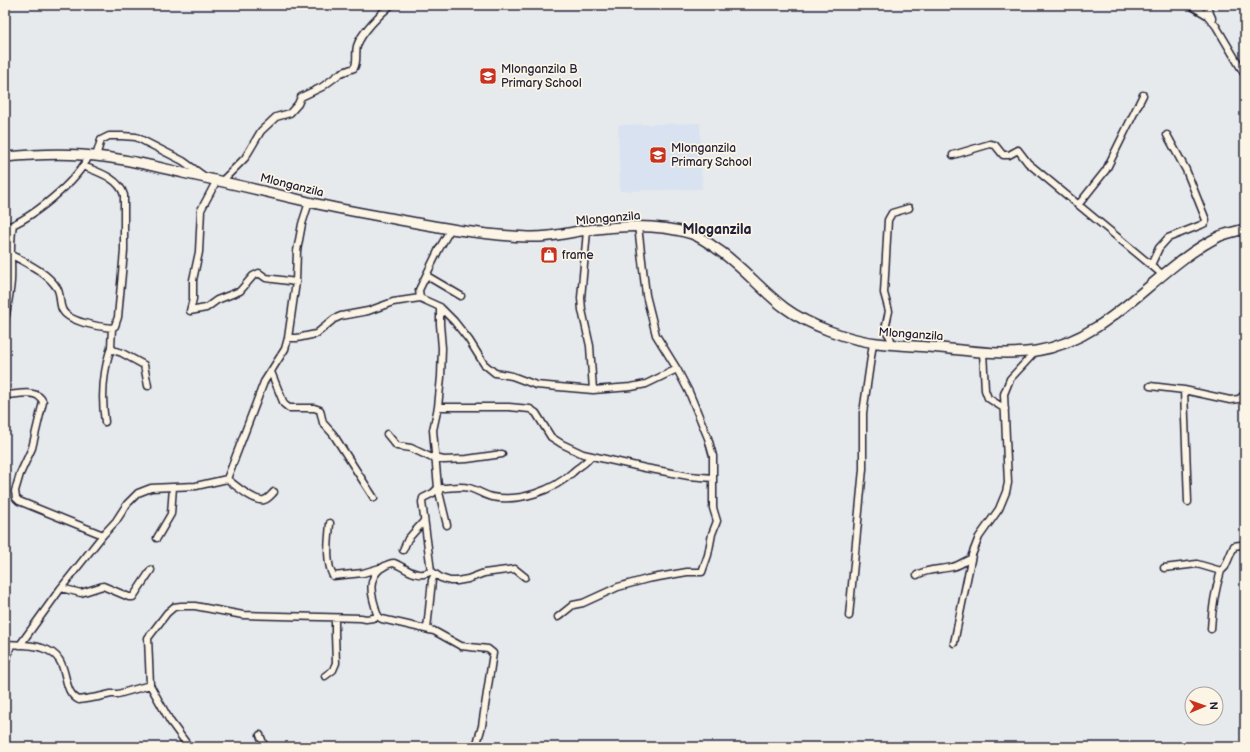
<svg xmlns="http://www.w3.org/2000/svg" width="1250" height="752" font-family="'Balsamiq Sans',sans-serif">
<rect width="100%" height="100%" fill="#e7eaec"/>
<filter id="ink" filterUnits="userSpaceOnUse"><feTurbulence type="fractalNoise" baseFrequency=".025" numOctaves="2"/><feDisplacementMap in="SourceGraphic" scale="8" xChannelSelector="R" yChannelSelector="G"/><feConvolveMatrix kernelMatrix="1 2 1 2 8 2 1 2 1" color-interpolation-filters="sRGB"/></filter>
<g filter="url(#ink)">
<!-- built -->
<path fill="#d8e2f1" d="M 700,123 L 702,189 L 620,191 L 618,125 Z"/>
<g fill="none" stroke-linecap="round" stroke-linejoin="round">
<!-- street casing -->
<g stroke="#22223b" stroke-width="9">
<path id="street" d="M 1190,5 L 1207,15 L 1216,26 L 1245,75
M 1206,5 L 1212,18
M 953,155 L 990,144 L 995,145 L 1003,155 L 1009,155 L 1018,150 L 1028,163 L 1163,275
M 96,156 L 101,140 L 109,136 L 122,136 L 136,137 L 183,161 L 205,177
M 217,180 L 201,210 L 199,252 L 193,280 L 193,299 L 190,311 L 206,308 L 217,300 L 240,291 L 253,276 L 259,273 L 266,278 L 296,282
M 222,181 L 245,158 L 261,131 L 276,117 L 290,113 L 298,104 L 301,97 L 322,87 L 341,73 L 354,68 C 358,62 355,53 357,46 C 361,33 380,14 391,5
M 1079,204 L 1106,170 L 1143,95
M 5,228 C 33,218 76,182 89,156
M 450,230 L 439,249 L 419,290 L 420,298 L 440,307 L 454,321 L 469,340 L 484,364 L 495,373 L 512,376 L 536,385 L 593,390 L 631,387 L 646,384 L 677,369
M 587,231 L 581,298 L 582,310 L 590,346 L 593,390
M 10,254 C 26,263 47,272 57,288 C 61,294 59,302 62,309 C 67,322 100,327 112,328 L 115,326 L 118,317 L 124,251 L 124,195 C 119,178 98,172 83,166
M 1151,265 L 1159,248 L 1168,238 L 1201,225 L 1205,223 L 1206,220 L 1186,170 L 1167,135
M 427,276 L 461,296
M 440,307 L 440,324 L 442,348 L 441,377 L 438,407 L 433,430 L 438,488 L 433,493 L 423,498 L 422,502 L 431,571 L 441,578 L 450,581 L 457,581 L 468,579 L 484,573 L 515,569 L 525,577
M 5,321 C 7,308 10,295 11,281 C 12,262 9,244 13,225
M 112,328 L 111,347 L 113,350 L 122,353 L 144,365 L 148,386
M 288,338 L 297,338 L 316,334 L 334,319 L 341,316 L 368,311 L 393,302 L 420,298
M 892,344 L 890,337 L 885,329 L 889,311 L 884,293 L 888,220 L 892,213 L 909,208
M 983,352 L 985,390 L 988,398 L 1005,409
M 271,372 L 284,404 L 289,408 L 314,408 L 320,410 L 323,423 L 333,434 L 374,498
M 1150,386 L 1184,390 L 1230,400 L 1239,399 L 1245,394
M 1184,390 L 1188,502
M 5,395 C 17,395 38,388 43,402 L 32,448 L 20,474 L 15,491 L 16,498 L 19,501 L 103,535 L 116,521 L 127,504 L 138,493 L 151,488 L 173,487
M 438,407 L 509,407 L 530,409 L 536,413 L 551,437 L 562,444 L 583,454 L 645,468 L 689,476 L 713,478
M 105,422 C 101,396 103,372 111,347
M 387,434 L 397,446 L 411,448 L 430,457 L 444,460 L 467,459 L 502,454
M 227,479 C 235,485 254,502 264,500 C 268,499 271,495 274,492
M 330,523 C 329,539 325,561 333,576 L 363,573 L 380,568
M 447,525 L 438,488 C 448,489 459,485 469,488 C 477,490 484,495 492,497 C 519,502 553,491 573,472 C 580,465 585,465 591,456
M 157,538 L 171,514 L 173,487 L 196,486 L 227,479 L 264,382 L 285,349 L 288,338 L 296,282 L 297,251 L 302,224 L 309,202
M 403,550 L 408,539 L 424,521
M 1164,568 L 1197,564 L 1221,571 L 1225,567 L 1234,546 L 1240,545 L 1245,547
M 431,571 C 418,580 406,568 394,563 C 388,563 385,566 380,569 C 368,579 371,593 375,606 C 376,612 377,617 382,619 L 434,631 L 461,646 L 488,649 L 493,653 L 482,726 L 476,747
M 917,575 C 928,568 940,570 952,567 C 959,566 964,561 970,559
M 61,588 L 81,593 L 103,586 L 129,597 L 133,597 L 151,570
M 849,616 L 863,469 L 863,413 L 873,343
M 558,617 L 573,605 L 583,603 L 618,587 L 647,579 L 687,572 L 702,572 L 708,555 L 712,534 L 717,521 L 713,508 L 713,456 L 708,438 L 689,392 L 677,369 L 656,335 L 646,295 L 638,226
M 427,629 L 432,580 L 435,574
M 1211,629 C 1212,609 1215,590 1221,571
M 954,643 L 972,555 L 979,537 L 999,509 L 1006,492 L 1008,483 L 1004,394 L 1010,379 L 1036,351
M 5,644 C 17,645 30,644 42,648 C 74,657 58,690 79,700 L 98,697 L 111,694 L 118,694 L 150,685 L 170,721 L 189,747
M 20,645 L 61,588 L 103,535
M 5,664 L 11,645
M 325,676 L 333,670 L 336,663 L 335,634 L 335,618
M 150,685 L 148,638 L 167,613 L 174,607 L 181,606 L 195,606 L 243,615 L 361,618 L 366,619 L 373,618 L 378,616
M 260,735 L 264,745 L 263,747"/>
</g>
<!-- secondary casing -->
<g stroke="#22223b" stroke-width="12">
<path id="secondary" d="M 5,157 C 35,154 75,153 104,157 C 131,160 157,167 183,173 C 224,182 264,191 305,201 C 333,208 362,213 390,218 C 436,227 481,235 528,237 C 546,238 563,234 580,231 C 617,226 656,223 692,234 C 703,238 711,245 720,251 C 744,268 762,291 785,308 C 808,325 849,340 877,343 C 901,346 926,346 950,349 C 978,352 1007,355 1036,351 C 1112,339 1154,268 1220,236 C 1227,233 1237,231 1245,229"/>
</g>
<!-- street -->
<use href="#street" stroke="#fcf5e5" stroke-width="6"/>
<!-- secondary -->
<use href="#secondary" stroke="#fcf5e5" stroke-width="9"/>
</g>
</g>
<!-- icons -->
<defs>
<g id="school-square" transform="scale(0.9)"><rect x="-9" y="-9" width="18" height="18" rx="4" fill="#c8321e" stroke="#fcf5e5"/><path d="M0-5L7-2L0 1L-7-2ZM-4 1L0 2.5L4 1V4Q0 6-4 4Z" fill="#fff"/></g>
<g id="shop-square" transform="scale(0.9)"><rect x="-9" y="-9" width="18" height="18" rx="4" fill="#c8321e" stroke="#fcf5e5"/><path d="M-5-2.5h2.3a2.7 3.5 0 0 1 5.4 0H5L5.5 6h-11ZM-1.5-2.5h3a1.5 2.3 0 0 0-3 0Z" fill="#fff"/></g>
</defs>
<g fill-rule="evenodd">
<use href="#school-square" x="488" y="76"/>
<use href="#school-square" x="658" y="155"/>
<use href="#shop-square" x="549" y="255"/>
</g>
<g text-anchor="middle" stroke-width="3.5" stroke-linejoin="round" paint-order="stroke">
<!-- poi labels -->
<g font-size="12" fill="#22223b" stroke="#fcf5e5" text-anchor="start">
<text x="501" y="73">Mlonganzila B<tspan x="501" dy="14">Primary School</tspan></text>
<text x="671" y="152">Mlonganzila<tspan x="671" dy="14">Primary School</tspan></text>
<text x="562" y="259">frame</text>
</g>
<!-- street labels -->
<g font-size="12" fill="#22223b" stroke="#fcf5e5">
<text transform="translate(292 185) rotate(14)" y="4">Mlonganzila</text>
<text transform="translate(608 218) rotate(-5)" y="4">Mlonganzila</text>
<text transform="translate(911 334) rotate(4)" y="4">Mlonganzila</text>
</g>
<!-- quarter labels -->
<g font-size="14" font-weight="bold" fill="#22223b" stroke="#fcf5e5">
<text x="717" y="234">Mloganzila</text>
</g>
</g>
<!-- margin -->
<rect width="1250" height="752" fill="none" stroke="#fcf5e5" stroke-width="20"/>
<rect x="10" y="10" width="1230" height="732" fill="none" stroke="#22223b" stroke-width="1.5" filter="url(#ink)"/>
<!-- north arrow -->
<g transform="translate(1204 706) rotate(88)"><circle r="19" fill="#fcf5e5" stroke="#a5a1a1"/>
<path d="M0-3L7 15L0 10L-7 15Z" fill="#c8321e"/>
<text y="-6" font-size="11" font-weight="bold" text-anchor="middle" fill="#22223b">N</text>
</g>
</svg>
